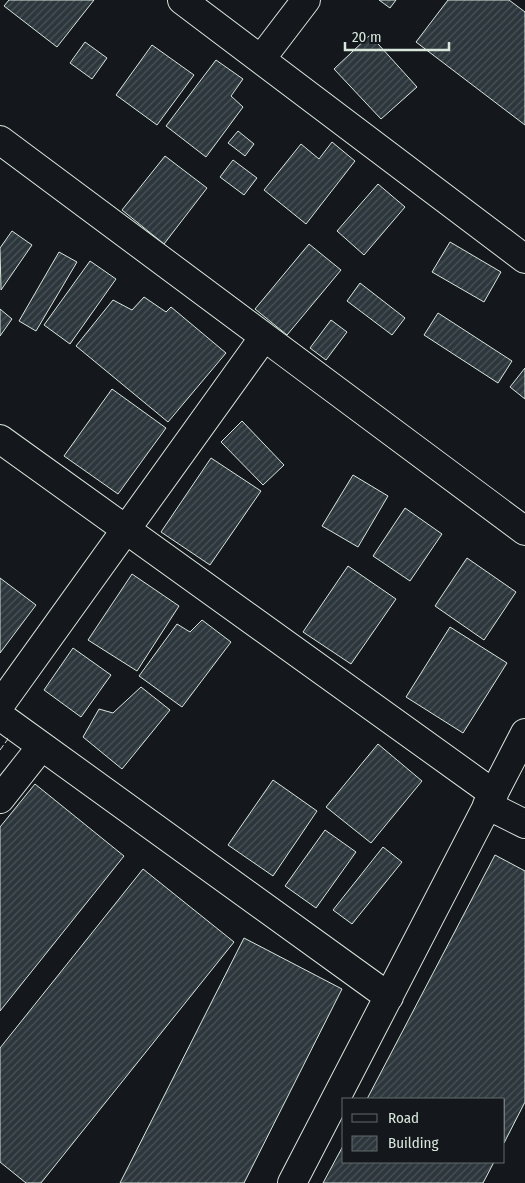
<svg xmlns="http://www.w3.org/2000/svg" width="525" height="1183" font-family="'Fira Sans Condensed',sans-serif">
<defs>
<pattern id="building-hatch" width="6" height="6" patternUnits="userSpaceOnUse" patternTransform="scale(1.25)"><rect width="6" height="6" fill="#2c363c"/><path d="M-1 1l2-2M0 6l6-6M5 7l2-2" fill="none" stroke="#4a5358"/></pattern>
</defs>
<rect width="100%" height="100%" fill="#14181c"/>
<!-- building -->
<path fill="url(#building-hatch)" stroke="#d8e6dc" d="M 9,0 L 94,0 L 57,47 L 4,6 Z
M 379,0 L 396,0 L 390,8 Z
M 448,0 L 509,0 L 525,12 L 525,125 L 416,42 Z
M 370,35 L 417,87 L 381,119 L 334,69 Z
M 85,42 L 107,58 L 92,79 L 70,63 Z
M 152,45 L 194,75 L 157,125 L 116,95 Z
M 216,60 L 243,79 L 231,96 L 243,107 L 206,157 L 166,126 Z
M 238,131 L 254,144 L 245,156 L 228,143 Z
M 332,142 L 355,161 L 306,224 L 264,190 L 301,144 L 319,159 Z
M 165,156 L 207,188 L 164,244 L 122,210 Z
M 233,160 L 257,178 L 244,195 L 220,177 Z
M 378,184 L 405,207 L 364,255 L 337,231 Z
M 12,231 L 32,245 L 1,290 L 0,248 Z
M 450,242 L 501,272 L 484,302 L 432,272 Z
M 309,244 L 341,270 L 287,335 L 255,309 Z
M 59,252 L 77,262 L 36,331 L 19,321 Z
M 90,261 L 116,279 L 70,344 L 44,325 Z
M 360,283 L 405,318 L 392,335 L 347,301 Z
M 144,297 L 166,312 L 171,307 L 226,353 L 168,422 L 76,346 L 113,300 L 132,310 Z
M 0,309 L 12,319 L 0,336 Z
M 438,313 L 512,361 L 498,383 L 424,335 Z
M 331,320 L 347,332 L 326,360 L 310,348 Z
M 525,368 L 525,399 L 510,387 Z
M 112,389 L 166,428 L 118,494 L 64,456 Z
M 242,421 L 284,465 L 263,485 L 221,442 Z
M 211,458 L 261,491 L 210,565 L 161,532 Z
M 353,475 L 388,496 L 358,547 L 322,526 Z
M 405,508 L 442,534 L 410,581 L 373,556 Z
M 467,558 L 516,592 L 484,640 L 435,606 Z
M 348,566 L 396,599 L 351,664 L 303,632 Z
M 132,574 L 179,606 L 137,671 L 88,640 Z
M 0,578 L 36,605 L 0,653 Z
M 202,620 L 231,642 L 182,707 L 139,676 L 177,624 L 190,632 Z
M 450,627 L 507,663 L 463,733 L 406,697 Z
M 73,648 L 111,675 L 81,717 L 44,690 Z
M 141,687 L 170,710 L 122,769 L 83,737 L 99,709 L 113,713 Z
M 378,744 L 422,781 L 371,843 L 326,807 Z
M 273,780 L 317,811 L 273,876 L 228,845 Z
M 35,784 L 124,856 L 0,1011 L 0,827 Z
M 325,830 L 356,852 L 316,908 L 285,886 Z
M 383,847 L 402,862 L 352,924 L 333,910 Z
M 495,855 L 525,871 L 525,1102 L 504,1143 L 504,1099 L 367,1099 Z
M 143,869 L 234,942 L 41,1183 L 26,1183 L 0,1162 L 0,1048 Z
M 244,938 L 342,989 L 244,1183 L 120,1183 Z
M 344,1144 L 344,1162 L 494,1162 L 483,1183 L 323,1183 Z"/>
<g fill="none" stroke-linecap="round" stroke-linejoin="round">
<!-- minor casing -->
<g stroke="#d8e6dc" stroke-width="30">
<path id="minor" d="M 182,0 L 525,259
M 261,59 L 306,0
M 0,140 L 525,531
M 0,439 L 494,794
M 0,705 L 264,337
M 0,716 L 389,997
M 0,799 L 41,747
M 487,805 L 525,824
M 292,1183 L 525,733"/>
</g>
<!-- minor -->
<use href="#minor" stroke="#14181c" stroke-width="28"/>
<!-- fence -->
<path stroke="#d8e6dc" stroke-width="1" stroke-dasharray="6 2.5" stroke-linecap="butt" d="M 0,750 L 8,739 L 5,737"/>
</g>
<!-- legend -->
<rect x="342" y="1098" width="162" height="65" fill="#14181c" stroke="#626a69"/>
<rect x="352" y="1114" width="25" height="8" fill="#14181c" stroke="#626a69"/>
<text x="388" y="1123" font-size="15" fill="#d8e6dc">Road</text>
<rect x="352" y="1136" width="25" height="15" fill="url(#building-hatch)" stroke="#626a69"/>
<text x="388" y="1148" font-size="15" fill="#d8e6dc">Building</text>
<!-- scale -->
<path d="M345 42v8h104v-8" fill="none" stroke="#d8e6dc" stroke-width="2.5"/>
<text x="352" y="42" font-size="15" fill="#d8e6dc" stroke="#14181c" stroke-width="4" paint-order="stroke">20 m</text>
</svg>
